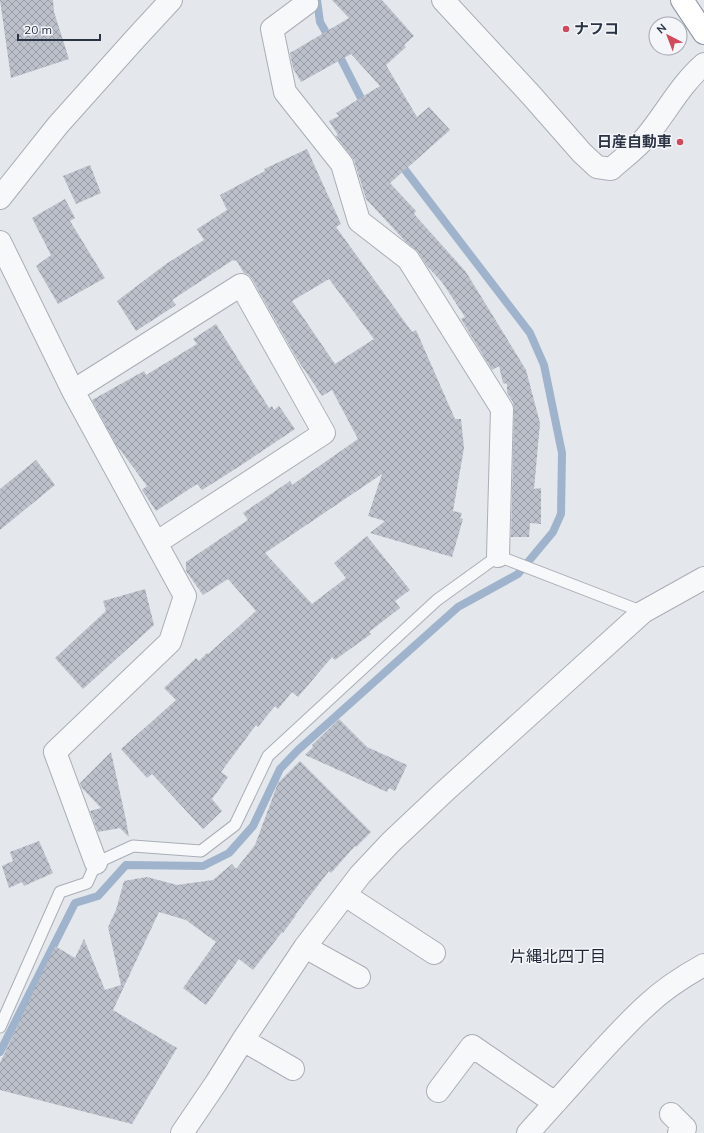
<svg xmlns="http://www.w3.org/2000/svg" width="704" height="1133" font-family="Mulish,'Noto Sans JP',sans-serif">
<defs>
<pattern id="building-cross-hatch" width="8" height="8" patternUnits="userSpaceOnUse"><rect width="8" height="8" fill="#bbc0ca"/><path d="M0 0l8 8M0 8l8-8" fill="none" stroke="#989da6"/></pattern>
</defs>
<rect width="100%" height="100%" fill="#e4e7ec"/>
<g fill="none" stroke-linecap="round" stroke-linejoin="round">
<!-- stream -->
<path stroke="#9fb4cc" stroke-width="8" d="M 317,0 L 320,22 L 331,41
M 337,51 L 365,106
M 0,1052 L 75,903 L 98,896 L 126,865 L 203,866 L 229,853 L 253,826 L 280,769 L 298,750 L 458,607 L 518,574 L 553,532 L 561,514 L 562,453 L 544,365 L 530,333 L 399,162"/>
</g>
<!-- building -->
<path fill="url(#building-cross-hatch)" fill-rule="evenodd" d="M 0,0 L 53,0 L 54,12 L 69,59 L 11,78 Z
M 332,0 L 382,0 L 414,36 L 404,45 L 406,47 L 386,65 L 417,117 L 429,107 L 450,130 L 390,183 L 416,211 L 414,214 L 466,272 L 526,370 L 540,423 L 534,489 L 541,488 L 541,524 L 530,523 L 529,537 L 511,537 L 514,409 L 513,402 L 507,393 L 507,384 L 503,383 L 499,366 L 492,370 L 461,319 L 465,317 L 442,282 L 427,266 L 418,252 L 406,242 L 366,199 L 354,160 L 336,136 L 338,135 L 329,121 L 339,116 L 336,113 L 380,86 L 351,54 L 301,82 L 293,68 L 290,53 L 349,18 Z
M 307,149 L 341,224 L 336,227 L 412,332 L 416,330 L 455,419 L 461,419 L 464,448 L 453,511 L 462,513 L 460,518 L 463,519 L 452,557 L 370,533 L 385,521 L 368,516 L 382,474 L 265,553 L 312,604 L 346,578 L 334,563 L 367,536 L 410,590 L 395,601 L 400,608 L 369,632 L 371,634 L 335,660 L 332,657 L 298,697 L 292,692 L 278,709 L 275,706 L 258,727 L 256,725 L 221,772 L 228,777 L 212,799 L 222,811 L 203,829 L 152,774 L 147,778 L 121,749 L 176,700 L 164,688 L 196,658 L 199,661 L 207,653 L 208,654 L 256,611 L 228,579 L 203,595 L 186,571 L 186,562 L 248,520 L 243,513 L 290,481 L 292,485 L 358,439 L 332,390 L 322,396 L 297,359 L 252,279 L 248,274 L 244,273 L 236,260 L 234,261 L 233,260 L 172,300 L 176,305 L 136,331 L 117,301 L 166,264 L 204,240 L 197,229 L 227,210 L 220,195 L 265,171 L 264,169 ZM 329,279 L 374,339 L 335,364 L 292,301 Z
M 90,165 L 101,193 L 76,204 L 63,176 Z
M 65,199 L 75,218 L 70,221 L 105,278 L 58,304 L 36,266 L 51,255 L 32,218 Z
M 216,324 L 269,408 L 272,406 L 274,410 L 279,406 L 295,429 L 240,466 L 202,490 L 197,484 L 156,511 L 142,490 L 147,486 L 115,443 L 92,400 L 144,371 L 146,375 L 197,344 L 193,339 Z
M 36,460 L 55,485 L 0,530 L 0,489 Z
M 145,589 L 154,625 L 83,689 L 55,658 L 106,611 L 103,601 Z
M 339,719 L 367,747 L 407,765 L 395,791 L 389,788 L 387,792 L 305,755 L 313,747 L 312,745 Z
M 111,752 L 126,820 L 129,837 L 120,828 L 98,832 L 90,811 L 101,808 L 82,788 L 80,783 Z
M 300,761 L 371,832 L 356,847 L 355,846 L 331,873 L 329,871 L 295,915 L 296,915 L 283,933 L 282,932 L 253,970 L 239,959 L 206,1005 L 183,988 L 216,942 L 186,920 L 159,912 L 113,1010 L 177,1048 L 132,1124 L 0,1090 L 0,1063 L 55,946 L 75,958 L 84,939 L 105,990 L 121,985 L 108,927 L 116,910 L 124,881 L 147,877 L 177,885 L 213,880 L 232,864 L 236,869 L 255,845 L 278,783 Z
M 39,841 L 53,873 L 24,886 L 22,882 L 9,888 L 2,866 L 13,861 L 10,852 Z"/>
<g fill="none" stroke-linecap="round" stroke-linejoin="round">
<!-- service casing -->
<g stroke="#a9aeb7" stroke-width="13">
<path id="service" d="M 0,1027 L 60,892 L 87,883 L 96,863 L 133,846 L 201,851 L 235,825 L 268,756 L 437,600 L 498,556 L 643,612"/>
</g>
<!-- minor casing -->
<g stroke="#a9aeb7" stroke-width="24">
<path id="minor" d="M 306,0 L 307,3 L 272,29 L 285,92 L 342,164 L 359,221 L 408,259 L 502,409 L 498,556
M 443,0 L 531,95 L 582,153 L 597,167 L 611,169 C 622,159 636,149 646,137 C 666,113 680,85 704,64
M 0,242 L 73,391 L 185,596 L 170,642 L 55,752 L 96,863
M 73,391 L 241,285 L 324,433 L 156,543
M 345,895 L 434,953
M 305,947 L 359,977
M 243,1040 L 293,1069
M 438,1091 L 472,1046 L 555,1103 C 585,1070 614,1035 647,1005 C 664,989 684,976 704,965
M 671,1114 L 685,1128 L 679,1133
M 182,1133 L 216,1083 L 243,1040 L 305,947 L 360,875 L 391,842 L 444,792 L 643,612 L 704,578
M 528,1133 L 555,1103"/>
</g>
<!-- tertiary casing -->
<g stroke="#a9aeb7" stroke-width="24">
<path id="tertiary" d="M 0,198 L 58,125 L 135,39 L 171,0"/>
</g>
<!-- trunk casing -->
<g stroke="#8b94a3" stroke-width="24">
<path id="trunk" d="M 682,0 L 704,33"/>
</g>
<!-- service -->
<use href="#service" stroke="#f7f8fa" stroke-width="11"/>
<!-- minor -->
<use href="#minor" stroke="#f7f8fa" stroke-width="22"/>
<!-- tertiary -->
<use href="#tertiary" stroke="#f7f8fa" stroke-width="22"/>
<!-- trunk -->
<use href="#trunk" stroke="#fff" stroke-width="22"/>
</g>
<!-- markers -->
<g fill="#d1495b" stroke="#f4f6f9" stroke-width="1.5">
<circle cx="566" cy="29" r="4"/>
<circle cx="680" cy="142" r="4"/>
</g>
<g text-anchor="middle" stroke-width="3" stroke-linejoin="round" paint-order="stroke">
<!-- poi labels -->
<g font-size="15" font-weight="bold" fill="#2b3445" stroke="#f4f6f9" text-anchor="start">
<text x="574" y="34">ナフコ</text>
<text x="672" y="147" text-anchor="end">日産自動車</text>
</g>
<!-- neighbourhood labels -->
<g font-size="16" fill="#1d2536" stroke="#f4f6f9">
<text x="558" y="962">片縄北四丁目</text>
</g>
</g>
<!-- north arrow -->
<g transform="translate(668 36) rotate(318)"><circle r="19" fill="#f4f6f9" stroke="#a4a8b1"/>
<path d="M0-3L7 15L0 10L-7 15Z" fill="#d1495b"/>
<text y="-6" font-size="11" font-weight="bold" text-anchor="middle" fill="#2b3445">N</text>
</g>
<!-- scale -->
<path d="M18 34v6h82v-6" fill="none" stroke="#2b3445" stroke-width="2"/>
<text x="24" y="34" font-size="12" fill="#2b3445" stroke="#f4f6f9" stroke-width="3" paint-order="stroke">20 m</text>
</svg>
